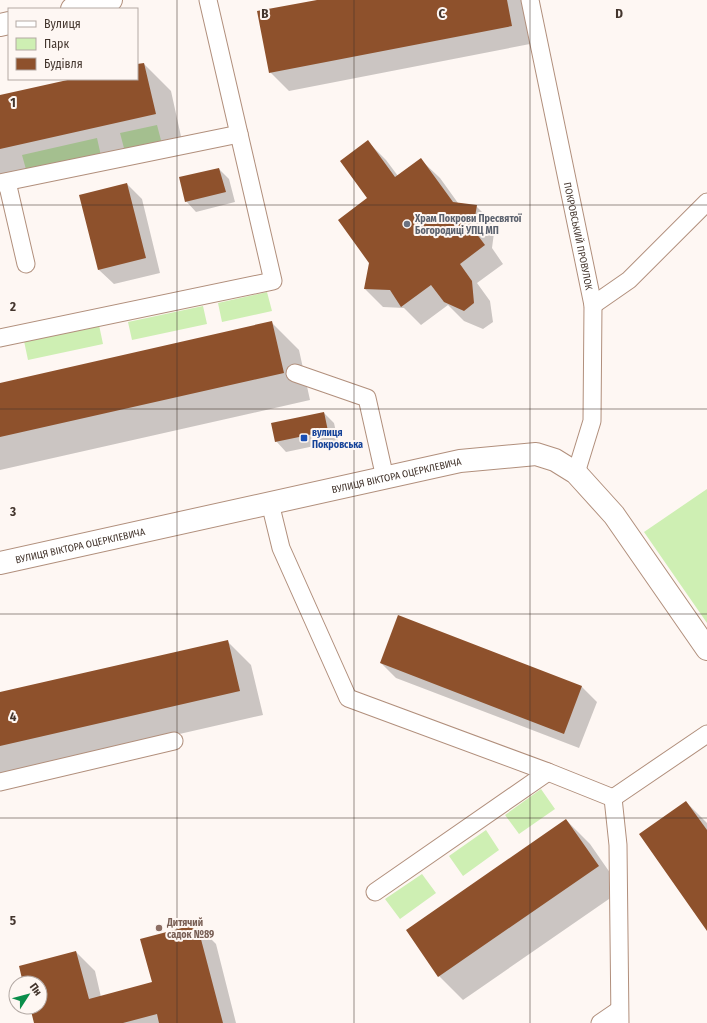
<svg xmlns="http://www.w3.org/2000/svg" width="707" height="1023" font-family="'Fira Sans Condensed',sans-serif">
<rect width="100%" height="100%" fill="#fef7f3"/>
<!-- green -->
<path fill="#ceefb3" d="M 157,125 L 162,144 L 125,152 L 120,133 Z
M 97,138 L 101,156 L 27,173 L 22,155 Z
M 267,292 L 272,311 L 222,322 L 218,303 Z
M 203,306 L 207,324 L 132,340 L 128,322 Z
M 99,325 L 103,344 L 28,360 L 24,341 Z
M 707,489 L 707,623 L 644,532 Z
M 541,789 L 555,809 L 519,834 L 505,815 Z
M 486,830 L 499,850 L 463,876 L 449,856 Z
M 422,874 L 436,893 L 400,919 L 385,899 Z"/>
<!-- shadow -->
<path fill="#0003" d="M 322,0 L 522,0 L 530,44 L 289,91 L 270,72 Z
M 144,64 L 171,91 L 182,141 L 0,182 L 0,96 L 77,79 L 137,79 L 137,66 Z
M 368,142 L 386,160 L 398,176 L 421,160 L 440,178 L 458,203 L 476,206 L 495,225 L 492,248 L 503,264 L 477,283 L 490,301 L 493,322 L 483,329 L 464,321 L 448,305 L 421,325 L 404,308 L 383,307 L 365,289 L 371,263 Z
M 219,169 L 229,179 L 235,202 L 196,212 L 186,201 Z
M 127,184 L 142,199 L 160,273 L 114,284 L 99,270 Z
M 272,323 L 299,350 L 310,400 L 0,470 L 0,384 Z
M 324,413 L 334,423 L 338,441 L 286,452 L 276,441 Z
M 399,617 L 582,687 L 597,702 L 579,748 L 396,678 L 381,663 Z
M 227,641 L 251,665 L 263,715 L 0,775 L 0,693 Z
M 686,802 L 707,823 L 707,930 Z
M 566,820 L 590,844 L 622,890 L 463,1000 L 439,976 L 407,930 Z
M 197,925 L 216,944 L 236,1023 L 35,1023 L 31,1007 L 40,1007 L 40,983 L 24,983 L 76,952 L 95,971 L 101,997 L 153,983 Z"/>
<!-- building -->
<path fill="#8e512c" d="M 317,0 L 507,0 L 512,26 L 269,73 L 257,11 Z
M 144,63 L 156,114 L 0,149 L 0,95 L 72,79 L 137,79 L 137,64 Z
M 368,140 L 395,177 L 421,158 L 453,202 L 477,205 L 473,229 L 485,245 L 460,264 L 472,281 L 474,303 L 464,311 L 444,302 L 431,285 L 401,307 L 390,290 L 364,289 L 369,263 L 338,220 L 367,198 L 340,161 Z
M 219,168 L 226,192 L 185,202 L 179,177 Z
M 127,183 L 146,258 L 98,270 L 79,195 Z
M 272,321 L 284,373 L 0,437 L 0,383 Z
M 324,412 L 328,431 L 275,442 L 271,423 Z
M 398,615 L 582,686 L 564,734 L 380,663 Z
M 228,640 L 240,691 L 0,746 L 0,692 Z
M 686,801 L 707,830 L 707,931 L 639,834 Z
M 566,819 L 599,866 L 438,977 L 406,930 Z
M 197,924 L 223,1023 L 159,1023 L 157,1014 L 123,1023 L 34,1023 L 30,1007 L 40,1007 L 40,983 L 23,983 L 19,966 L 76,951 L 89,999 L 152,982 L 140,939 Z"/>
<g fill="none" stroke-linecap="round" stroke-linejoin="round">
<!-- lane casing -->
<g stroke="#b18f7c" stroke-width="19">
<g id="lane">
<path id="s1" d="M 530,0 L 593,305 L 592,421 L 576,473"/>
<path d="M 7,182 L 26,264"/>
<path d="M 0,183 L 239,134"/>
<path d="M 593,305 L 629,280 L 707,202"/>
<path d="M 0,338 L 273,281 L 208,0"/>
<path d="M 295,373 L 367,398 L 385,478"/>
<path d="M 270,503 L 281,548 L 348,698 L 548,772 L 613,798"/>
<path d="M 0,782 L 174,741"/>
<path d="M 613,798 L 618,845 L 620,1023"/>
<path d="M 613,798 L 707,734"/>
<path d="M 375,892 L 548,772"/>
<path d="M 600,1023 L 619,1010"/>
</g>
</g>
<!-- street casing -->
<g stroke="#b18f7c" stroke-width="24">
<path id="street" d="M 72,9 L 111,0
M 0,25 L 9,23"/>
</g>
<!-- secondary casing -->
<g stroke="#b18f7c" stroke-width="24">
<g id="secondary">
<path id="s2" d="M 0,563 L 460,461 L 536,454 L 555,460 L 576,473 L 614,515 L 707,649"/>
</g>
</g>
<!-- lane -->
<use href="#lane" stroke="#fff" stroke-width="17"/>
<!-- street -->
<use href="#street" stroke="#fff" stroke-width="22"/>
<!-- secondary -->
<use href="#secondary" stroke="#fff" stroke-width="22"/>
</g>
<!-- grid -->
<path fill="none" stroke="#43352d" stroke-width="1" stroke-opacity="0.55" d="M 177,0 L 177,1023M 354,0 L 354,1023M 530,0 L 530,1023M 0,205 L 707,205M 0,409 L 707,409M 0,614 L 707,614M 0,818 L 707,818"/>
<!-- markers -->
<circle fill="#6b7280" stroke="#fef7f3" stroke-width="1.5" cx="407" cy="224" r="4"/>
<rect fill="#1a4fb4" stroke="#fef7f3" stroke-width="1.5" x="300" y="434" width="8" height="8" rx="2"/>
<circle fill="#8d6e63" stroke="#fef7f3" stroke-width="1.5" cx="159" cy="928" r="4"/>
<g text-anchor="middle" stroke-width="4" stroke-linejoin="round" paint-order="stroke">
<!-- worship labels -->
<g font-size="10" font-weight="bold" fill="#5b616d" stroke="#fef7f3" text-anchor="start">
<text x="415" y="222">Храм Покрови Пресвятої<tspan x="415" dy="12">Богородиці УПЦ МП</tspan></text>
</g>
<!-- street labels -->
<g font-size="10" fill="#43352d" stroke="#fef7f3">
<text dy="4" stroke="none"><textPath href="#s1" startOffset="241">ПОКРОВСЬКИЙ ПРОВУЛОК</textPath></text>
<text dy="4" stroke="none"><textPath href="#s2" startOffset="406">ВУЛИЦЯ ВІКТОРА ОЦЕРКЛЕВИЧА</textPath></text>
<text dy="4" stroke="none"><textPath href="#s2" startOffset="82">ВУЛИЦЯ ВІКТОРА ОЦЕРКЛЕВИЧА</textPath></text>
</g>
<!-- transit labels -->
<g font-size="10" font-weight="bold" fill="#164399" stroke="#fef7f3" text-anchor="start">
<text x="312" y="436">вулиця<tspan x="312" dy="12">Покровська</tspan></text>
</g>
<!-- education labels -->
<g font-size="10" font-weight="bold" fill="#785e54" stroke="#fef7f3" text-anchor="start">
<text x="167" y="926">Дитячий<tspan x="167" dy="12">садок №89</tspan></text>
</g>
</g>
<g font-size="13" text-anchor="middle" font-weight="bold" fill="#43352d" stroke="#fef7f3" stroke-width="4" stroke-linejoin="round" paint-order="stroke">
<text x="265" y="18">B</text>
<text x="442" y="18">C</text>
<text x="619" y="18">D</text>
<text x="13" y="107">1</text>
<text x="13" y="311">2</text>
<text x="13" y="516">3</text>
<text x="13" y="721">4</text>
<text x="13" y="925">5</text>
</g>
<!-- legend -->
<rect x="8" y="8" width="130" height="72" fill="#fef7f3" stroke="#b3a9a4"/>
<rect x="16" y="21" width="20" height="6" fill="#ffffff" stroke="#b3a9a4"/>
<text x="44" y="28" font-size="12" fill="#43352d">Вулиця</text>
<rect x="16" y="38" width="20" height="12" fill="#ceefb3" stroke="#b3a9a4"/>
<text x="44" y="48" font-size="12" fill="#43352d">Парк</text>
<rect x="16" y="58" width="20" height="12" fill="#8e512c" stroke="#b3a9a4"/>
<text x="44" y="68" font-size="12" fill="#43352d">Будівля</text>
<!-- north arrow -->
<g transform="translate(28 995) rotate(54)"><circle r="19" fill="#fef7f3" stroke="#b3a9a4"/>
<path d="M0-3L7 15L0 10L-7 15Z" fill="#0b8e4b"/>
<text y="-6" font-size="11" font-weight="bold" text-anchor="middle" fill="#43352d">Пн</text>
</g>
</svg>
